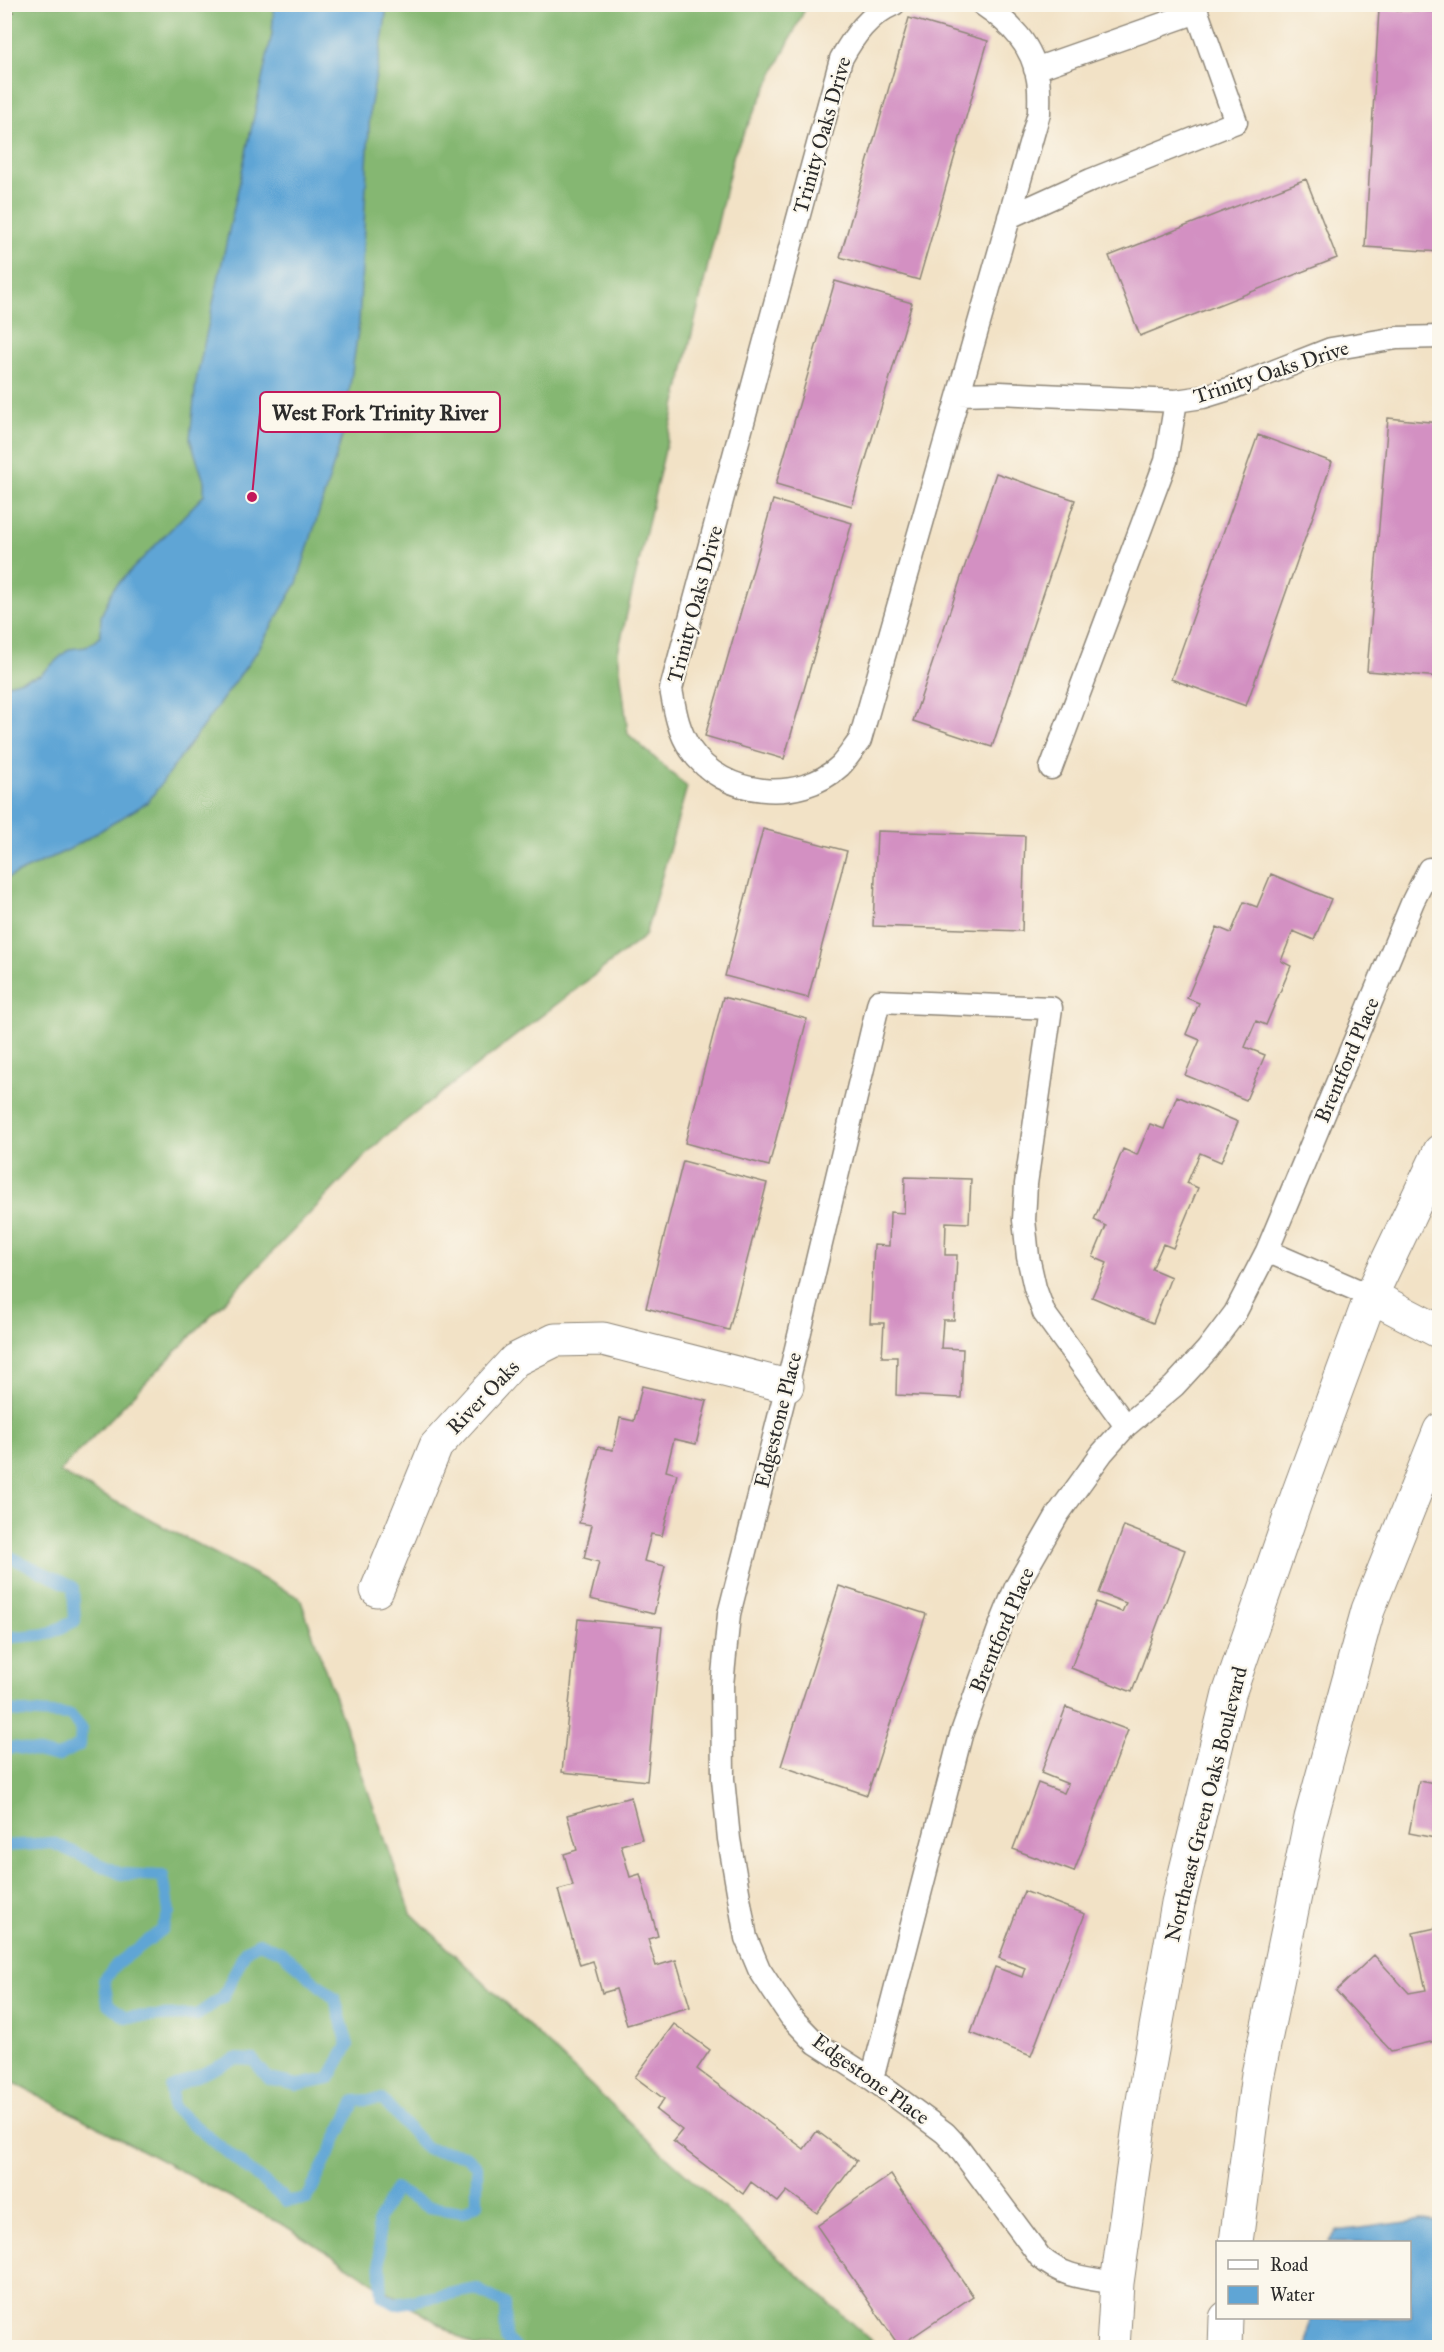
<svg xmlns="http://www.w3.org/2000/svg" width="1444" height="2352" font-family="'IM FELL Great Primer',serif">
<rect width="100%" height="100%" fill="#fbf7ec"/>
<filter id="ink" filterUnits="userSpaceOnUse"><feTurbulence type="fractalNoise" baseFrequency=".0167" numOctaves="2"/><feDisplacementMap in="SourceGraphic" scale="12" xChannelSelector="R" yChannelSelector="G"/><feConvolveMatrix kernelMatrix="1 2 1 2 8 2 1 2 1" color-interpolation-filters="sRGB"/></filter>
<filter id="wash" filterUnits="userSpaceOnUse"><feTurbulence type="fractalNoise" baseFrequency=".008" numOctaves="4" result="noise"/><feDisplacementMap in="SourceGraphic" scale="24" xChannelSelector="R" yChannelSelector="G"/><feGaussianBlur stdDeviation="1.35" result="paint"/><feColorMatrix in="noise" values="0 0 0 0 0 0 0 0 0 0 0 0 0 0 0 0 0 1.4 0 .05"/><feComposite in="paint" operator="in"/></filter>
<g filter="url(#wash)">
<rect width="100%" height="100%" fill="#f2e2c6"/>
<!-- forest -->
<path fill="#85b772" stroke="#58714e" stroke-width="1.5" d="M 4,5 L 807,5 L 734,153 L 618,652 L 628,734 L 687,787 L 645,936 L 383,1138 L 59,1472 L 300,1598 L 411,1913 L 647,2139 L 878,2347 L 475,2347 L 287,2227 L 5,2078 Z"/>
<!-- water -->
<path fill="#5fa5d5" stroke="#456880" stroke-width="1.5" d="M 274,5 L 387,5 L 384,30 L 370,109 L 359,324 L 343,434 L 297,583 L 256,653 L 148,802 L 70,849 L 5,879 L 5,685 L 40,675 L 69,649 L 86,647 L 100,637 L 101,616 L 113,589 L 204,495 L 204,481 L 190,439 L 196,381 L 272,34 Z
M 1423,2220 L 1439,2222 L 1439,2347 L 1307,2347 L 1310,2318 L 1410,2318 L 1410,2242 L 1328,2242 L 1337,2231 Z"/>
<g fill="none" stroke-linecap="round" stroke-linejoin="round">
<!-- stream -->
<path stroke="#5fa5d5" stroke-width="12" d="M 4,1554 L 73,1587 L 75,1621 L 48,1634 L 4,1638
M 4,1711 L 70,1715 L 81,1728 L 80,1745 L 57,1757 L 14,1747 L 4,1752
M 4,1846 L 53,1843 L 121,1874 L 163,1876 L 169,1912 L 162,1930 L 117,1964 L 104,1980 L 108,2004 L 125,2017 L 197,2015 L 223,1997 L 246,1950 L 259,1943 L 281,1952 L 335,1999 L 348,2045 L 329,2079 L 298,2085 L 269,2079 L 253,2060 L 235,2059 L 171,2088 L 173,2108 L 287,2201 L 307,2199 L 355,2101 L 382,2099 L 427,2149 L 465,2155 L 477,2166 L 477,2204 L 463,2212 L 428,2207 L 395,2189 L 378,2221 L 382,2296 L 396,2304 L 476,2289 L 505,2304 L 506,2339 L 515,2348"/>
</g>
<g id="blocks">
<!-- building -->
<path fill="#d390c2" d="M 1379,9 L 1440,12 L 1440,252 L 1365,247 Z
M 909,18 L 988,41 L 919,280 L 840,257 Z
M 1306,179 L 1337,258 L 1140,336 L 1109,256 Z
M 835,281 L 912,303 L 852,506 L 776,484 Z
M 1388,418 L 1440,423 L 1440,677 L 1367,671 Z
M 1258,435 L 1332,462 L 1246,706 L 1171,679 Z
M 996,473 L 1075,500 L 992,747 L 913,721 Z
M 773,500 L 852,523 L 784,759 L 705,736 Z
M 763,829 L 847,851 L 808,998 L 725,976 Z
M 877,831 L 1025,836 L 1022,931 L 873,926 Z
M 1271,874 L 1331,899 L 1314,940 L 1293,931 L 1281,961 L 1291,966 L 1266,1025 L 1256,1021 L 1245,1047 L 1265,1055 L 1246,1100 L 1185,1075 L 1200,1040 L 1186,1034 L 1199,1003 L 1187,998 L 1217,927 L 1231,933 L 1244,902 L 1257,907 Z
M 723,997 L 807,1019 L 769,1166 L 685,1143 Z
M 1177,1096 L 1238,1122 L 1221,1162 L 1200,1153 L 1187,1183 L 1198,1188 L 1173,1248 L 1163,1244 L 1152,1269 L 1171,1277 L 1153,1323 L 1092,1297 L 1107,1263 L 1093,1257 L 1106,1226 L 1094,1220 L 1123,1149 L 1137,1155 L 1150,1124 L 1164,1129 Z
M 683,1161 L 767,1183 L 729,1330 L 646,1308 Z
M 905,1177 L 971,1179 L 969,1223 L 946,1222 L 945,1255 L 957,1255 L 954,1320 L 943,1320 L 941,1348 L 963,1349 L 961,1398 L 896,1395 L 897,1357 L 882,1357 L 884,1323 L 870,1323 L 874,1245 L 889,1246 L 890,1212 L 904,1213 Z
M 642,1386 L 707,1401 L 696,1444 L 674,1439 L 666,1471 L 677,1474 L 662,1536 L 651,1534 L 644,1561 L 665,1566 L 654,1614 L 590,1599 L 599,1562 L 584,1558 L 592,1525 L 579,1523 L 598,1447 L 613,1450 L 620,1418 L 634,1421 Z
M 1124,1526 L 1185,1550 L 1132,1692 L 1071,1668 L 1096,1602 L 1122,1612 L 1126,1603 L 1099,1593 Z
M 839,1586 L 926,1614 L 867,1795 L 781,1766 Z
M 578,1619 L 662,1627 L 647,1781 L 562,1772 Z
M 1066,1707 L 1128,1730 L 1074,1872 L 1013,1849 L 1038,1783 L 1064,1793 L 1068,1784 L 1041,1773 Z
M 1419,1781 L 1440,1785 L 1440,1839 L 1409,1833 Z
M 631,1797 L 642,1839 L 621,1845 L 630,1877 L 640,1874 L 658,1936 L 648,1939 L 656,1966 L 676,1960 L 690,2007 L 627,2025 L 616,1989 L 602,1993 L 593,1961 L 580,1965 L 558,1890 L 573,1886 L 564,1854 L 577,1850 L 567,1815 Z
M 1024,1891 L 1085,1914 L 1031,2056 L 971,2033 L 995,1967 L 1022,1977 L 1025,1968 L 999,1958 Z
M 1440,1927 L 1440,2040 L 1391,2051 L 1336,1991 L 1374,1955 L 1409,1993 L 1426,1990 L 1413,1933 Z
M 674,2024 L 710,2050 L 697,2069 L 804,2149 L 817,2131 L 857,2161 L 817,2213 L 787,2191 L 778,2202 L 751,2182 L 743,2194 L 673,2141 L 682,2130 L 656,2110 L 664,2099 L 635,2077 Z
M 891,2175 L 973,2296 L 899,2346 L 817,2226 Z"/>
</g>
</g>
<g filter="url(#ink)">
<use href="#blocks" fill-opacity="0" stroke="#8e8678" stroke-width="1.5"/>
<g fill="none" stroke-linecap="round" stroke-linejoin="round">
<!-- lane casing -->
<g stroke="#8e8678" stroke-width="25">
<path id="lane" d="M 894,4 C 868,15 854,36 841,59 L 671,689 C 675,711 678,731 691,750 C 723,797 799,804 840,766 C 847,759 853,749 860,740 L 1039,113 C 1039,103 1040,91 1038,80 C 1033,45 1010,23 982,4
M 1009,217 L 1091,180 L 1236,122 L 1197,12 L 1035,69
M 959,394 L 1000,393 L 1176,401 L 1203,397 L 1229,389 L 1331,349 L 1397,338 L 1440,337
M 1051,768 L 1166,461 L 1176,401
M 1267,1251 L 1371,1296
M 872,2079 L 961,1735 L 999,1629 L 1016,1587 L 1058,1514 L 1102,1453 L 1126,1426 L 1174,1386 L 1207,1350 L 1235,1313 L 1267,1251 L 1413,901 L 1429,869
M 1117,2283 C 1087,2278 1064,2278 1040,2257 L 959,2148 L 945,2133 L 872,2079 L 816,2043 L 791,2017 L 774,1992 L 759,1969 L 746,1938 L 729,1839 L 723,1779 L 722,1685 L 729,1614 L 787,1386 L 879,1001 L 1051,1008 L 1026,1184 L 1024,1220 L 1028,1257 L 1035,1288 L 1044,1313 L 1126,1426"/>
</g>
<!-- street casing -->
<g stroke="#8e8678" stroke-width="35">
<path id="street" d="M 1371,1296 L 1440,1332
M 377,1590 L 436,1446 L 515,1360 L 555,1340 L 603,1339 L 787,1386"/>
</g>
<!-- secondary casing -->
<g stroke="#8e8678" stroke-width="35">
<path id="secondary" d="M 1236,2242 L 1258,2074 L 1311,1818 L 1368,1610 L 1440,1430
M 1113,2348 L 1117,2283 L 1141,2112 L 1178,1903 L 1229,1694 L 1298,1494 L 1371,1296 L 1440,1151
M 1225,2348 L 1226,2318"/>
</g>
<!-- path -->
<path stroke="#8e8678" stroke-width="4" stroke-dasharray="1.5 4.5" stroke-linecap="butt" d="M 4,35 L 15,4"/>
<!-- lane -->
<use href="#lane" stroke="#fff" stroke-width="22"/>
<!-- street -->
<use href="#street" stroke="#fff" stroke-width="33"/>
<!-- secondary -->
<use href="#secondary" stroke="#fff" stroke-width="33"/>
</g>
</g>
<g text-anchor="middle" stroke-width="4.5" stroke-linejoin="round" paint-order="stroke">
<!-- street labels -->
<g font-size="21" fill="#2b2b2b" stroke="#fbf7ec">
<text transform="translate(822 135) rotate(-74)" y="7">Trinity Oaks Drive</text>
<text transform="translate(1271 372) rotate(-18)" y="7">Trinity Oaks Drive</text>
<text transform="translate(695 604) rotate(-75)" y="7">Trinity Oaks Drive</text>
<text transform="translate(1347 1060) rotate(-67)" y="7">Brentford Place</text>
<text transform="translate(483 1397) rotate(-46)" y="7">River Oaks</text>
<text transform="translate(778 1420) rotate(-76)" y="7">Edgestone Place</text>
<text transform="translate(1002 1630) rotate(-67)" y="7">Brentford Place</text>
<text transform="translate(1206 1804) rotate(-76)" y="7">Northeast Green Oaks Boulevard</text>
<text transform="translate(871 2079) rotate(36)" y="7">Edgestone Place</text>
</g>
</g>
<!-- callouts -->
<path fill="none" stroke="#c2185b" stroke-width="2" d="M252 497L260 412"/>
<circle fill="#c2185b" stroke="#fbf7ec" stroke-width="2" cx="252" cy="497" r="6"/>
<rect fill="#fbf7ec" stroke="#c2185b" stroke-width="2" x="260" y="392" width="240" height="40" rx="6"/>
<g font-size="22" text-anchor="middle" font-weight="bold" fill="#2b2b2b">
<text x="380" y="420">West Fork Trinity River</text>
</g>
<!-- margin -->
<rect width="1444" height="2352" fill="none" stroke="#fbf7ec" stroke-width="24"/>
<!-- legend -->
<rect x="1216" y="2241" width="195" height="78" fill="#fbf7ec" stroke="#a8a59f" stroke-width="1.5"/>
<rect x="1228" y="2260" width="30" height="9" fill="#ffffff" stroke="#a8a59f" stroke-width="1.5"/>
<text x="1270" y="2271" font-size="18" fill="#2b2b2b">Road</text>
<rect x="1228" y="2286" width="30" height="18" fill="#5fa5d5" stroke="#a8a59f" stroke-width="1.5"/>
<text x="1270" y="2301" font-size="18" fill="#2b2b2b">Water</text>
</svg>
